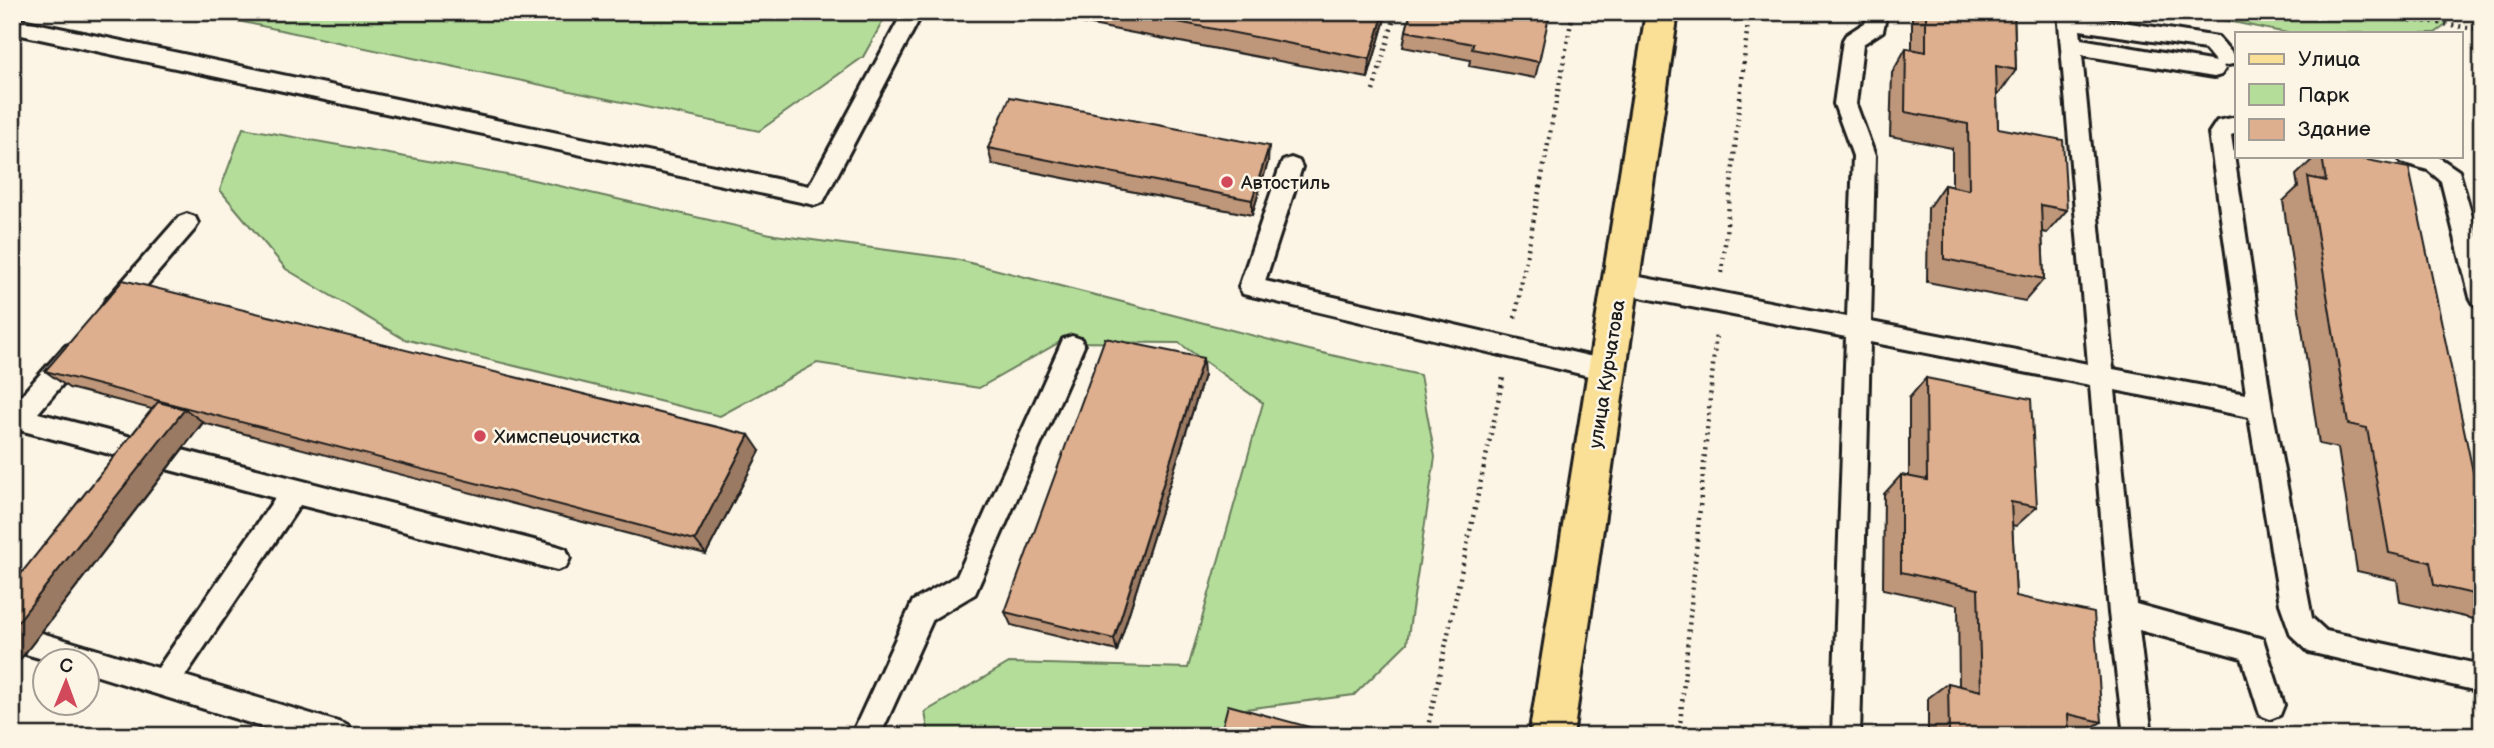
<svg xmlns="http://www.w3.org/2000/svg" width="2494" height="748" font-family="'Balsamiq Sans',sans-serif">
<rect width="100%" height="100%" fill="#fcf5e5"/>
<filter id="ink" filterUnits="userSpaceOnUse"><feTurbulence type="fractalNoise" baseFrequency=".0143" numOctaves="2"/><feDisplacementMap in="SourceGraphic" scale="14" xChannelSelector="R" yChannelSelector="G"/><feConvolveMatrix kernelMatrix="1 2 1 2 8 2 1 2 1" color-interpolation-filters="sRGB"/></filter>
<g filter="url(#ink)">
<!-- green -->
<path fill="#b4dd9a" stroke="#687c5b" stroke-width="2" d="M 195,12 L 888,12 L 863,57 L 759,131 Z
M 2183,12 L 2444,12 L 2446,25 L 2435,33 L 2287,33 Z
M 243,128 L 529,179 L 775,235 L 955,259 L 1309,350 L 1420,375 L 1435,457 L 1407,643 L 1354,695 L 1230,711 L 1218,736 L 929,736 L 925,712 L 1009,663 L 1188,668 L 1263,403 L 1179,343 L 1060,342 L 979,388 L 817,363 L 720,416 L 404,339 L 286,269 L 220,190 Z"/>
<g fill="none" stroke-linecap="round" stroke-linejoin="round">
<!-- service casing -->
<g stroke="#1c1c1c" stroke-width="6">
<path id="service" d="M 903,12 L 923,12 L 823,202 L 815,205 L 12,33 L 12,18 L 809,186 Z
M 1867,12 L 1887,12 L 1883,31 L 1863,44 L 1856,104 L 1875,156 L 1871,322 L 2088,364 L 2058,12 L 2078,12 L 2079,15 L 2218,37 L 2237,59 L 2233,64 L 2223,66 L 2225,69 L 2221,75 L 2214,77 L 2082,55 L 2113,369 L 2246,394 L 2209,133 L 2217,121 L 2237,117 L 2237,133 L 2231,135 L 2272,408 L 2312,618 L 2326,631 L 2482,665 L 2482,692 L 2309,652 L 2291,635 L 2280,604 L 2249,417 L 2115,390 L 2136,604 L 2263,639 L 2284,705 L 2280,715 L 2270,719 L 2260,715 L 2242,658 L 2139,630 L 2152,736 L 2124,736 L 2109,613 L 2090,385 L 1870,342 L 1860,736 L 1832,736 L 1846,337 L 1619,293 L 1611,290 L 1607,283 L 1611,276 L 1619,273 L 1847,317 L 1853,156 L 1834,104 L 1843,40 L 1846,35 L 1866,22 ZM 2080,30 L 2205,49 L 2216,62 L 2081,39 Z
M 2398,156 L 2437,156 L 2459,171 L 2482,251 L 2482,307 L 2474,304 L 2470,297 L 2441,181 L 2428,170 L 2401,162 Z
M 1291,158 L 1299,161 L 1302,167 L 1265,281 L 1606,360 L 1615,363 L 1618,370 L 1615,377 L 1606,380 L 1243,294 L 1239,287 L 1280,167 L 1283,161 Z
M 187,214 L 195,217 L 198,223 L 195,229 L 122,314 L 114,317 L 106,314 L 102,307 L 106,300 L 179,217 Z
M 1072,336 L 1081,339 L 1084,346 L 975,594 L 933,619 L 880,736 L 851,736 L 913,601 L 957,576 L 1060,346 L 1063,339 Z
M 74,343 L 83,346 L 86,353 L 83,360 L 38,413 L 557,546 L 566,549 L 570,558 L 566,567 L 557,570 L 300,505 L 185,676 L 338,722 L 348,726 L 352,736 L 291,736 L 88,673 L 88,660 L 46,660 L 12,650 L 12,624 L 158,668 L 275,498 L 12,428 L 12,406 L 65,346 Z"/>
</g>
<!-- primary casing -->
<g stroke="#1c1c1c" stroke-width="6">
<path id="primary" d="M 1646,12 L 1678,12 L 1573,736 L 1529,736 Z"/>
</g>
<!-- path -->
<path stroke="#1c1c1c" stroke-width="4.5" stroke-dasharray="2 5" stroke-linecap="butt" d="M 2313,12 L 2433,22 L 2482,30
M 1373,91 L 1396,12
M 1722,273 L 1749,12
M 1515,318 L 1573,12
M 1426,736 L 1503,378
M 1679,736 L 1716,333"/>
<!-- service -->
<use href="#service" fill="#fcf5e5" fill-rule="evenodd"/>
<!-- primary -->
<use href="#primary" fill="#fadf96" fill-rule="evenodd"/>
</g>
<!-- wall -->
<path fill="#be967a" stroke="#1c1c1c" stroke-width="2" d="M 1024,12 L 1387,12 L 1368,78 Z
M 1411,12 L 1539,62 L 1535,78 L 1469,66 L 1470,60 L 1403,47 L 1406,31 Z
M 1912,12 L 2014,12 L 2016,70 L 1999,94 L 1997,94 L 1998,128 L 2067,210 L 2047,233 L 2042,232 L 2044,279 L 2025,301 L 1927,282 L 1928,208 L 1944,185 L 1952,187 L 1952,148 L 1890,136 L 1892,73 L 1906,48 L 1912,49 Z
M 988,148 L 1268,162 L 1252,215 L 992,164 Z
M 2316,156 L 2347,156 L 2480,505 L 2482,505 L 2482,621 L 2400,602 L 2397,580 L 2357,571 L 2338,448 L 2319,444 L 2283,201 L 2298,187 L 2296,175 Z
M 45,371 L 760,451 L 706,554 L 203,423 L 12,670 L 12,585 L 152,409 L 69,388 Z
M 1204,375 L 1117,651 L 1011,625 L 1005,612 Z
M 1926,378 L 2037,507 L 2016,526 L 2012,525 L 2016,596 L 2102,722 L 2077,735 L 2069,734 L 2069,736 L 1928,736 L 1928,698 L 1948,683 L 1959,686 L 1958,605 L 1883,589 L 1884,494 L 1901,475 L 1909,477 L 1909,398 Z"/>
<!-- shaded-wall -->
<path fill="#9b7a63" stroke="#1c1c1c" stroke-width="2" d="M 1384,12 L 1387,12 L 1368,78 L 1370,59 Z
M 1269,146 L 1268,162 L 1252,215 L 1252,200 Z
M 1203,358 L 1204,375 L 1117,651 L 1114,639 Z
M 185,409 L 203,422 L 12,670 L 12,629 Z
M 749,435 L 760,451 L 706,554 L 695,540 Z"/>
<!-- building -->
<path fill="#ddaf8e" stroke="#1c1c1c" stroke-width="2" d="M 1126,12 L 1384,12 L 1370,59 Z
M 1411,12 L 1550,12 L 1539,62 L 1472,49 L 1473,44 L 1406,31 Z
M 1926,12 L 2014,12 L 2016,70 L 1996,66 L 1998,128 L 2063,140 L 2067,210 L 2041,205 L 2044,279 L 1944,259 L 1944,185 L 1969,190 L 1968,124 L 1905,112 L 1906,48 L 1926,52 Z
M 1010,97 L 1269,146 L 1252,200 L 988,148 Z
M 2322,156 L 2347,156 L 2409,168 L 2480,505 L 2482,505 L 2482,596 L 2434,585 L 2430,562 L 2389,553 L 2367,428 L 2348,424 L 2308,177 L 2326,181 Z
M 123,280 L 749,435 L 695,540 L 45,371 Z
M 1105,338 L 1203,358 L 1114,639 L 1005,612 Z
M 1926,378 L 2031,399 L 2037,507 L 2011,502 L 2016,596 L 2094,613 L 2102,722 L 2068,714 L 2069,736 L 1949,736 L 1948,683 L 1981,691 L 1978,589 L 1901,572 L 1901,475 L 1927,480 Z
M 158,402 L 185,409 L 12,629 L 12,585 Z
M 1228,705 L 1342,736 L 1220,736 Z"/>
</g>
<!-- markers -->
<g fill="#d1495b" stroke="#fcf5e5" stroke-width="2.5">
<circle cx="1227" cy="182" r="7"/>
<circle cx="480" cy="436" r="7"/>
</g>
<g text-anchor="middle" stroke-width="5" stroke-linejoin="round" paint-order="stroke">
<!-- poi labels -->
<g font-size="19" fill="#1c1c1c" stroke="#fcf5e5" text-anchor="start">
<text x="1241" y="189">Автостиль</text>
<text x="494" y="443">Химспецочистка</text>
</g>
<!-- street labels -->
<g font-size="19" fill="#1c1c1c" stroke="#fcf5e5">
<text transform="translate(1606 374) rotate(-81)" y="7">улица Курчатова</text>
</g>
</g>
<!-- margin -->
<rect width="2494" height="748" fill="none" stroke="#fcf5e5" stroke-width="42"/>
<rect x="21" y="21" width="2452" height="706" fill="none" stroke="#1c1c1c" stroke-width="2.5" filter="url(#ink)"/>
<!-- legend -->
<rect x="2235" y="32" width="228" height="126" fill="#fcf5e5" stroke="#a29e95" stroke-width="2"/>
<rect x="2249" y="54" width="35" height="10" fill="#fadf96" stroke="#a29e95" stroke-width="2"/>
<text x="2298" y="66" font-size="21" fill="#1c1c1c">Улица</text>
<rect x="2249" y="84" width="35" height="21" fill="#b4dd9a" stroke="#a29e95" stroke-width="2"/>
<text x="2298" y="102" font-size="21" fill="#1c1c1c">Парк</text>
<rect x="2249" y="119" width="35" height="21" fill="#ddaf8e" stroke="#a29e95" stroke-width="2"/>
<text x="2298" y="136" font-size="21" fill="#1c1c1c">Здание</text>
<!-- north arrow -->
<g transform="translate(66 682) rotate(1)"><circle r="33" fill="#fcf5e5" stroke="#a29e95" stroke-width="2"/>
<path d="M0-5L12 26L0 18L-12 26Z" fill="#d1495b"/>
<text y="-10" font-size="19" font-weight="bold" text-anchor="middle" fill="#1c1c1c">С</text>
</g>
</svg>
